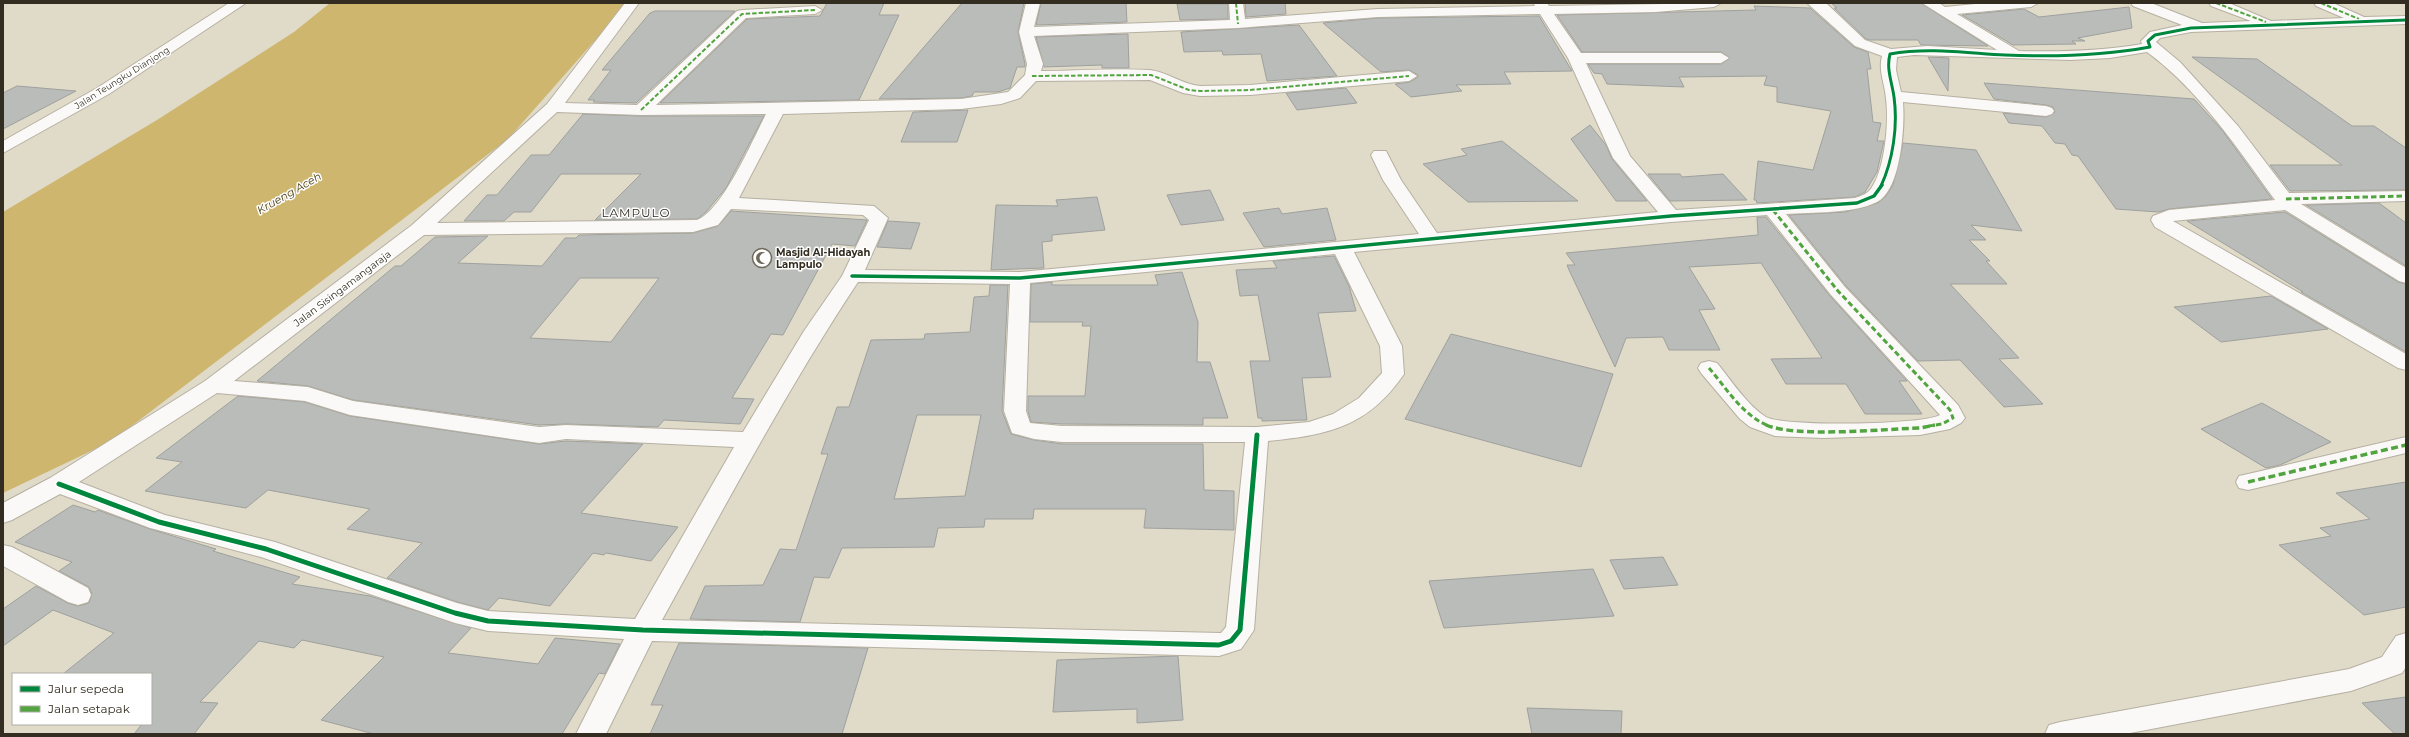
<svg xmlns="http://www.w3.org/2000/svg" width="2409" height="737" font-family="Montserrat,sans-serif">
<rect width="100%" height="100%" fill="#e0dac8"/>
<!-- water -->
<path fill="#ceb66f" d="M 330,3 L 628,3 L 508,139 L 112,441 L 3,493 L 3,212 L 157,120 L 294,32 Z"/>
<!-- building -->
<path fill="#babcb9" stroke="#9fa19e" fill-rule="evenodd" d="M 827,3 L 884,3 L 879,15 L 899,15 L 859,100 L 660,103 L 747,19 L 820,16 Z
M 962,3 L 1024,3 L 1018,32 L 1025,64 L 1025,67 L 1017,67 L 1010,88 L 998,92 L 974,92 L 972,96 L 961,98 L 879,99 Z
M 1041,3 L 1126,3 L 1127,22 L 1036,25 Z
M 1245,3 L 1285,3 L 1286,14 L 1246,17 Z
M 1831,3 L 1921,3 L 1988,46 L 1921,45 L 1918,40 L 1870,40 L 1866,39 L 1834,8 L 1837,8 Z
M 1177,4 L 1228,4 L 1228,19 L 1180,20 Z
M 1754,6 L 1810,8 L 1854,47 L 1868,52 L 1871,69 L 1867,69 L 1873,122 L 1881,123 L 1877,141 L 1884,141 L 1877,172 L 1865,192 L 1855,197 L 1757,203 L 1756,200 L 1754,200 L 1758,161 L 1813,170 L 1831,111 L 1777,102 L 1777,87 L 1764,85 L 1767,76 L 1679,77 L 1684,87 L 1607,84 L 1602,74 L 1594,73 L 1588,64 L 1721,64 L 1730,58 L 1721,52 L 1582,52 L 1557,15 L 1756,10 Z
M 2129,7 L 2132,28 L 2078,38 L 2085,41 L 2072,41 L 2076,44 L 2013,45 L 1962,15 L 2024,9 L 2039,17 Z
M 655,11 L 735,11 L 636,103 L 593,102 L 595,100 L 588,100 L 611,70 L 602,70 L 650,13 Z
M 1539,16 L 1572,71 L 1504,72 L 1511,84 L 1456,85 L 1462,91 L 1411,97 L 1395,84 L 1410,82 L 1418,77 L 1418,75 L 1409,70 L 1381,72 L 1323,23 L 1378,18 Z
M 1299,25 L 1337,76 L 1267,81 L 1261,54 L 1223,55 L 1222,51 L 1184,52 L 1181,32 Z
M 1128,34 L 1129,68 L 1102,68 L 1102,65 L 1044,67 L 1036,37 Z
M 1928,57 L 1949,58 L 1948,91 Z
M 2192,57 L 2257,59 L 2352,126 L 2374,126 L 2406,148 L 2406,190 L 2290,191 L 2270,165 L 2342,165 Z
M 1984,83 L 2194,99 L 2222,130 L 2272,199 L 2169,209 L 2158,212 L 2116,209 L 2078,156 L 2072,155 L 2065,144 L 2055,143 L 2042,126 L 2009,123 L 2003,113 L 2046,117 L 2055,112 L 2053,107 L 2046,105 L 1994,99 Z
M 17,86 L 76,91 L 3,129 L 3,93 Z
M 1346,88 L 1357,103 L 1297,110 L 1286,93 Z
M 968,110 L 957,142 L 901,142 L 913,112 Z
M 583,114 L 641,116 L 764,116 L 726,188 L 706,212 L 697,219 L 595,220 L 641,174 L 561,174 L 531,212 L 514,212 L 504,221 L 464,221 L 487,195 L 497,195 L 531,155 L 549,155 Z
M 1590,125 L 1606,145 L 1612,159 L 1647,201 L 1616,201 L 1571,139 Z
M 1502,141 L 1578,201 L 1468,202 L 1423,164 L 1467,155 L 1461,149 Z
M 1903,143 L 1976,150 L 2022,231 L 1971,225 L 1986,240 L 1969,240 L 1990,261 L 1986,261 L 2007,284 L 1950,284 L 2019,358 L 1999,359 L 2043,404 L 2004,407 L 1960,360 L 1918,361 L 1846,286 L 1789,215 L 1845,212 L 1878,203 L 1886,196 L 1893,185 Z
M 1648,174 L 1680,174 L 1682,177 L 1723,174 L 1747,200 L 1670,201 Z
M 1210,190 L 1224,220 L 1181,225 L 1167,195 Z
M 1097,197 L 1105,230 L 1052,235 L 1052,241 L 1042,242 L 1044,268 L 991,270 L 996,205 L 1058,206 L 1056,200 Z
M 2379,203 L 2406,223 L 2406,266 L 2306,205 Z
M 1279,208 L 1282,214 L 1327,208 L 1336,240 L 1264,247 L 1243,213 Z
M 731,211 L 867,220 L 855,246 L 832,244 L 783,335 L 771,334 L 732,398 L 754,399 L 740,424 L 664,420 L 658,427 L 566,424 L 539,425 L 353,400 L 308,386 L 257,381 L 395,266 L 401,266 L 435,237 L 488,236 L 458,263 L 542,266 L 565,238 L 576,238 L 579,235 L 693,233 L 718,226 ZM 580,278 L 659,278 L 611,342 L 530,338 Z
M 2285,212 L 2398,282 L 2406,284 L 2406,352 L 2301,292 L 2303,292 L 2187,221 Z
M 1757,217 L 1766,217 L 1830,296 L 1907,381 L 1899,381 L 1922,414 L 1865,414 L 1846,384 L 1786,384 L 1771,359 L 1822,358 L 1761,263 L 1689,267 L 1715,309 L 1699,310 L 1720,350 L 1669,350 L 1663,337 L 1626,338 L 1615,367 L 1569,270 L 1567,265 L 1575,265 L 1566,253 L 1758,235 Z
M 888,221 L 920,223 L 911,249 L 877,247 Z
M 1334,256 L 1349,286 L 1356,311 L 1318,313 L 1331,377 L 1302,378 L 1307,420 L 1262,421 L 1262,418 L 1258,418 L 1250,361 L 1270,361 L 1258,295 L 1240,296 L 1236,270 L 1277,268 L 1273,261 Z
M 1182,272 L 1198,322 L 1197,362 L 1210,362 L 1228,418 L 1203,418 L 1203,425 L 1062,424 L 1031,422 L 1028,411 L 1028,396 L 1085,396 L 1091,326 L 1082,326 L 1083,322 L 1030,322 L 1031,284 L 1052,282 L 1052,285 L 1158,285 L 1155,275 Z
M 990,285 L 1008,285 L 1002,411 L 1011,434 L 1034,440 L 1062,444 L 1203,444 L 1204,490 L 1234,491 L 1234,530 L 1144,528 L 1146,509 L 1034,509 L 1033,519 L 985,519 L 984,527 L 938,528 L 934,547 L 842,548 L 829,578 L 814,577 L 800,622 L 690,619 L 705,586 L 763,585 L 780,549 L 796,550 L 828,454 L 821,454 L 837,407 L 849,407 L 871,340 L 924,339 L 925,334 L 970,332 L 974,297 L 989,296 ZM 917,415 L 981,415 L 965,496 L 894,499 Z
M 2271,296 L 2328,329 L 2221,342 L 2174,307 Z
M 1451,334 L 1613,374 L 1581,467 L 1405,419 Z
M 238,396 L 305,402 L 350,416 L 539,444 L 566,441 L 643,444 L 581,513 L 678,527 L 651,561 L 606,553 L 604,555 L 593,553 L 550,606 L 499,598 L 488,610 L 457,602 L 387,578 L 422,543 L 347,529 L 370,509 L 268,490 L 246,508 L 145,491 L 182,462 L 156,458 Z
M 2262,403 L 2331,442 L 2280,465 L 2266,468 L 2201,429 Z
M 2406,482 L 2406,607 L 2364,615 L 2279,545 L 2331,536 L 2320,528 L 2370,519 L 2336,493 Z
M 73,505 L 95,512 L 98,510 L 150,529 L 216,549 L 213,551 L 300,577 L 292,584 L 370,596 L 471,628 L 448,653 L 538,664 L 555,638 L 620,644 L 605,674 L 599,673 L 562,734 L 374,734 L 321,720 L 384,657 L 302,640 L 294,648 L 259,641 L 200,702 L 218,703 L 194,734 L 134,734 L 142,724 L 151,724 L 151,674 L 63,674 L 114,633 L 53,610 L 3,646 L 3,609 L 36,586 L 68,603 L 78,606 L 89,603 L 92,594 L 89,587 L 59,571 L 72,562 L 15,542 Z
M 1663,557 L 1678,585 L 1624,589 L 1610,560 Z
M 1593,569 L 1614,616 L 1444,628 L 1429,581 Z
M 679,643 L 868,648 L 842,734 L 650,734 L 663,705 L 651,705 Z
M 1178,656 L 1183,720 L 1137,723 L 1137,709 L 1053,712 L 1057,660 Z
M 2406,697 L 2406,734 L 2395,734 L 2362,703 Z
M 1527,708 L 1622,711 L 1621,734 L 1532,734 Z"/>
<g fill="none" stroke-linecap="round" stroke-linejoin="round">
<!-- minor casing -->
<g stroke="#b6b0a2" stroke-width="2">
<path id="minor" d="M 229,3 L 246,3 L 109,94 L 3,153 L 3,141 L 97,88 Z
M 625,3 L 639,3 L 565,103 L 637,105 L 737,11 L 742,10 L 815,6 L 822,10 L 815,14 L 746,18 L 656,105 L 961,99 L 1008,92 L 1025,75 L 1027,64 L 1019,32 L 1026,3 L 1040,3 L 1034,27 L 1230,20 L 1229,3 L 1243,3 L 1245,19 L 1378,9 L 1535,6 L 1533,3 L 1547,3 L 1549,6 L 1721,3 L 1714,7 L 1656,12 L 1554,14 L 1581,53 L 1721,53 L 1729,58 L 1721,63 L 1586,63 L 1630,156 L 1676,210 L 1855,198 C 1860,196 1865,195 1869,191 C 1885,173 1889,122 1886,99 C 1885,84 1878,71 1882,56 L 1855,46 L 1807,3 L 1827,4 L 1865,40 L 1891,49 L 1927,46 L 1997,50 L 1922,3 L 1939,3 L 1945,7 L 1985,3 L 2038,3 L 2031,7 L 1957,14 L 2019,51 C 2060,52 2101,51 2142,44 L 2141,41 L 2150,32 L 2182,25 L 2133,6 L 2131,3 L 2151,3 L 2202,23 L 2251,21 L 2211,6 L 2209,3 L 2229,3 L 2271,21 L 2344,18 L 2316,6 L 2314,3 L 2333,3 L 2364,17 L 2406,16 L 2406,24 L 2191,32 L 2160,38 L 2156,42 L 2180,62 L 2238,126 L 2289,193 L 2406,191 L 2406,201 L 2301,204 L 2406,268 L 2406,283 L 2399,281 L 2285,210 L 2173,221 L 2406,354 L 2406,370 L 2398,368 L 2155,227 L 2151,220 L 2153,216 L 2169,210 L 2275,200 C 2237,148 2199,90 2147,52 L 2110,58 L 2070,60 L 1914,55 L 1897,57 L 1896,70 L 1901,92 L 2046,106 L 2052,108 L 2054,111 L 2052,114 L 2046,116 L 1903,102 C 1905,126 1901,190 1877,202 C 1853,214 1812,212 1786,214 L 1845,287 L 1958,405 L 1965,418 L 1961,423 L 1950,429 L 1920,435 L 1823,438 L 1775,436 L 1750,427 L 1740,419 L 1701,373 L 1698,368 L 1701,363 L 1709,361 L 1717,363 C 1731,380 1747,405 1766,417 C 1784,427 1922,425 1940,415 L 1831,295 L 1767,215 L 1671,222 L 1354,252 L 1402,346 L 1404,374 C 1368,427 1328,435 1268,441 L 1254,630 L 1241,649 L 1219,656 L 652,641 L 606,734 L 576,734 L 624,639 L 488,631 L 455,623 L 261,557 L 150,528 L 60,494 L 12,520 L 3,523 L 3,503 L 50,478 L 205,381 L 412,225 L 547,104 ZM 1540,14 L 1568,58 L 1613,158 L 1658,212 L 1437,233 L 1401,180 L 1386,151 L 1374,151 L 1371,155 L 1383,180 L 1419,234 L 1020,272 L 865,270 L 888,218 L 874,206 L 739,198 L 783,114 L 961,109 L 1001,104 L 1020,98 L 1036,81 L 1150,80 L 1183,93 L 1200,96 L 1250,95 L 1409,81 L 1417,76 L 1409,71 L 1250,85 L 1200,86 C 1183,85 1168,72 1150,70 C 1114,68 1077,71 1041,71 L 1043,64 L 1034,36 L 1238,28 L 1378,17 ZM 557,112 L 641,115 L 766,114 C 753,139 723,210 697,220 L 437,223 ZM 731,209 L 863,215 L 869,220 L 842,276 L 804,331 L 743,432 L 566,425 L 539,427 L 353,401 L 308,387 L 234,381 L 424,235 L 693,232 L 718,225 ZM 1335,254 L 1380,346 L 1382,373 L 1359,398 L 1333,414 L 1309,422 L 1257,427 L 1062,426 L 1030,423 L 1026,411 L 1030,283 ZM 858,282 L 1010,284 L 1004,411 L 1012,433 L 1034,439 L 1062,442 L 1245,442 L 1226,627 L 1221,633 L 662,620 C 725,506 786,391 858,282 ZM 217,393 L 305,401 L 350,415 L 539,443 L 566,439 L 734,447 L 635,619 L 488,611 L 457,603 L 275,542 L 165,515 L 79,482 Z
M 2406,437 L 2406,453 L 2248,490 L 2239,488 L 2236,482 L 2239,476 L 2248,474 Z
M 3,545 L 12,547 L 88,588 L 91,595 L 88,602 L 78,605 L 68,602 L 3,566 Z
M 2406,633 L 2406,667 L 2402,673 L 2351,691 L 2125,734 L 2045,734 L 2049,725 L 2060,722 L 2349,669 L 2382,657 L 2396,636 Z"/>
</g>
<!-- minor -->
<use href="#minor" fill="#faf9f7" fill-rule="evenodd"/>
<!-- quiet-far2 -->
<path stroke="#52a441" stroke-width="2" stroke-dasharray="4.5 2" stroke-linecap="butt" d="M 1236,3 L 1238,24
M 2216,3 L 2266,22
M 2321,3 L 2359,19
M 1032,76 L 1151,75 L 1189,90 L 1200,91 L 1250,90 L 1409,76
M 641,110 L 742,14 L 815,10"/>
<!-- quiet-far1 -->
<path stroke="#52a441" stroke-width="3" stroke-dasharray="5.5 3" stroke-linecap="butt" d="M 2286,199 L 2406,196
M 1773,210 L 1838,291 L 1950,410 L 1953,418 L 1942,424 L 1929,426
M 1709,368 C 1727,389 1743,416 1769,426"/>
<!-- quiet -->
<path stroke="#52a441" stroke-width="3.5" stroke-dasharray="7 3.5" stroke-linecap="butt" d="M 1766,425 C 1797,438 1884,429 1920,428 L 1935,425
M 2248,482 L 2406,445"/>
<!-- cycleway-far2 casing -->
<g stroke="#fff" stroke-width="5">
<path id="cycleway-far2" d="M 1881,186 C 1893,160 1898,126 1894,97 C 1892,82 1886,69 1890,54 C 1928,47 1967,53 2005,55 C 2054,57 2102,56 2150,47 L 2148,41 L 2155,35 L 2191,28 L 2406,20"/>
</g>
<!-- cycleway-far1 casing -->
<g stroke="#fff" stroke-width="6">
<path id="cycleway-far1" d="M 852,276 L 1020,278 L 1671,216 L 1857,203 L 1874,196 L 1882,185"/>
</g>
<!-- cycleway casing -->
<g stroke="#fff" stroke-width="8">
<path id="cycleway" d="M 59,484 L 159,522 L 266,549 L 455,613 L 488,621 L 643,630 L 1219,645 L 1231,641 L 1240,630 L 1257,435"/>
</g>
<!-- cycleway-far2 -->
<use href="#cycleway-far2" stroke="#00873e" stroke-width="3"/>
<!-- cycleway-far1 -->
<use href="#cycleway-far1" stroke="#00873e" stroke-width="3.5"/>
<!-- cycleway -->
<use href="#cycleway" stroke="#00873e" stroke-width="5"/>
</g>
<!-- icons -->
<defs>
<g id="mosque-ring" transform="scale(1)"><circle r="9.5" fill="#fff" stroke="#6f6a5b" stroke-width="1.5"/><path d="M3.5-4.9A6 6 0 1 0 3.5 4.9A5 5 0 1 1 3.5-4.9Z" fill="#6f6a5b"/></g>
</defs>
<g fill-rule="evenodd">
<use href="#mosque-ring" x="762" y="258"/>
</g>
<g text-anchor="middle" stroke-width="3" stroke-linejoin="round" paint-order="stroke">
<!-- far-street labels -->
<g font-size="9" fill="#322d20" stroke="#fff">
<text transform="translate(122 78) rotate(-32)" y="3">Jalan Teungku Dianjong</text>
</g>
<!-- poi labels -->
<g font-size="10" font-weight="bold" fill="#322d20" stroke="#fff" text-anchor="start">
<text x="776" y="256">Masjid Al-Hidayah<tspan x="776" dy="12">Lampulo</tspan></text>
</g>
<!-- street labels -->
<g font-size="10" fill="#322d20" stroke="#fff">
<text transform="translate(342 288) rotate(-37)" y="4">Jalan Sisingamangaraja</text>
</g>
<!-- water labels -->
<g font-size="11" font-style="italic" fill="#4b3e16" stroke="#fff">
<text transform="translate(289 193) rotate(-30)" y="4">Krueng Aceh</text>
</g>
<!-- quarter labels -->
<g font-size="12" letter-spacing="1" fill="#322d20" stroke="#fff">
<text x="636" y="217">LAMPULO</text>
</g>
</g>
<!-- border -->
<rect width="2409" height="737" fill="none" stroke="#322d20" stroke-width="8"/>
<!-- legend -->
<rect x="12" y="673" width="140" height="52" fill="#ffffff" stroke="#adaba6"/>
<rect x="20" y="686" width="20" height="6" fill="#00873e" stroke="#adaba6"/>
<text x="48" y="693" font-size="12" fill="#322d20">Jalur sepeda</text>
<rect x="20" y="706" width="20" height="6" fill="#52a441" stroke="#adaba6"/>
<text x="48" y="713" font-size="12" fill="#322d20">Jalan setapak</text>
</svg>
